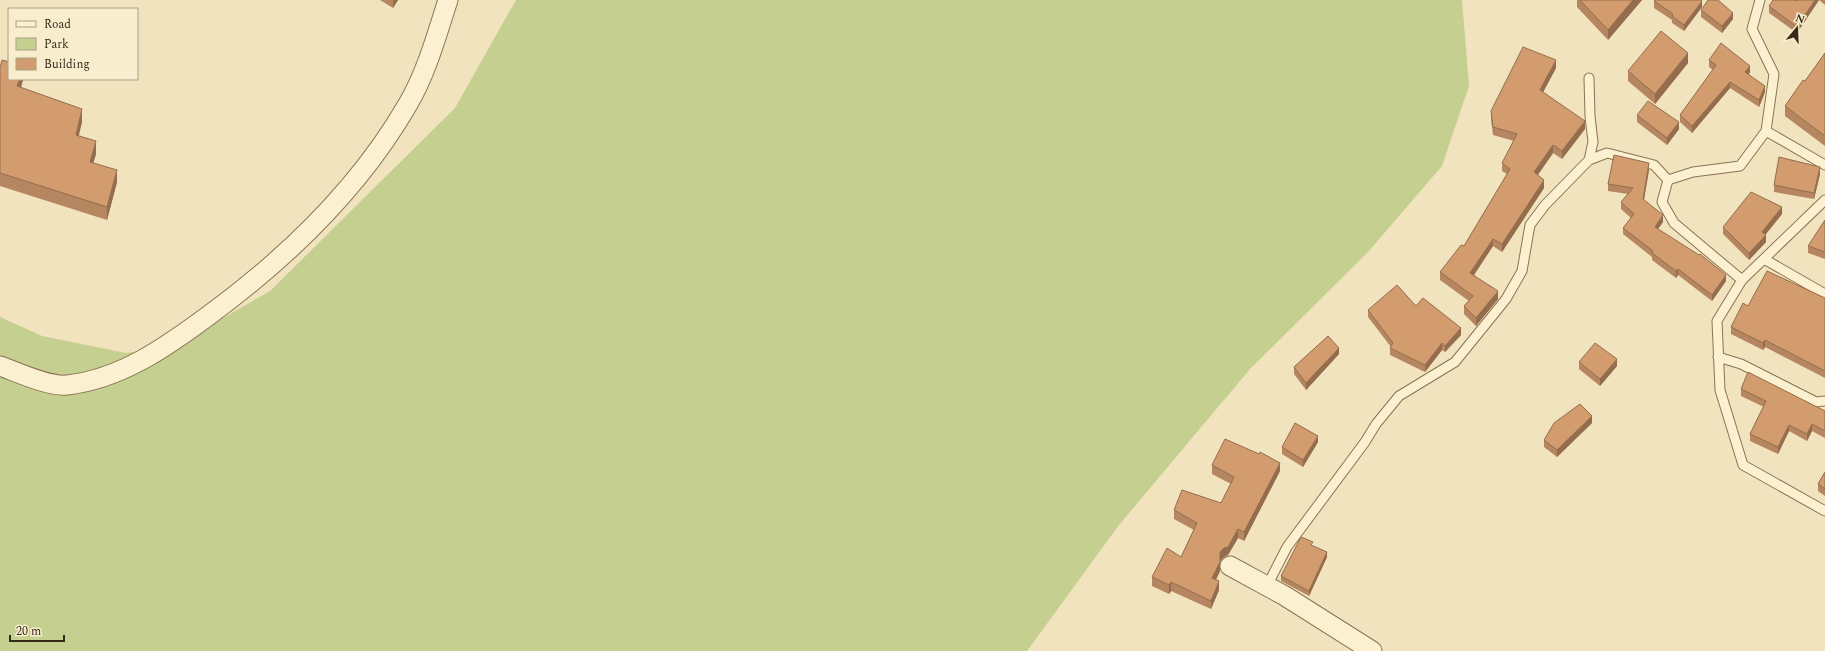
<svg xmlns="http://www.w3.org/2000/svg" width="1825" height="651" font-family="Spectral,serif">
<rect width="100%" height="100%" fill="#f1e3bd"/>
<!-- green -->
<path fill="#c5cf90" d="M 516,0 L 1462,0 L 1469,86 L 1442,166 L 1368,252 L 1250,369 L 1119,525 L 1027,651 L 0,651 L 0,317 L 42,336 L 126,353 L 173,347 L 270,291 L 455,108 Z"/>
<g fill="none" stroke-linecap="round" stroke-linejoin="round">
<!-- service casing -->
<g stroke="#8a7355" stroke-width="11">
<path id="service" d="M 1766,131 L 1825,165
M 1589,160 L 1607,153 L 1654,165 L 1668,180
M 1825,200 L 1742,280 L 1717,321 L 1720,390 L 1743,465 L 1825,511
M 1764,259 L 1825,294
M 1742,280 L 1674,223 L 1662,202 L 1668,180 L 1693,172 L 1740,166 L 1766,131 L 1774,74 L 1752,29 L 1760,0
M 1718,357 L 1741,364 L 1816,402 L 1825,401
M 1267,586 L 1287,547 L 1365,442 L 1376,424 L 1399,396 L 1455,362 L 1506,299 L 1522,271 L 1530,225 L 1545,205 L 1589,160 L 1593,142 L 1590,116 L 1589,78"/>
</g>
<!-- minor casing -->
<g stroke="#8a7355" stroke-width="21">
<path id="minor" d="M 0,366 C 17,372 49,387 67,385 C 121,379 166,347 208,316 C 287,258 359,189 408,104 C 426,74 437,34 448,0
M 1230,566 L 1285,596 L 1372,651"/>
</g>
<!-- service -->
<use href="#service" stroke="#fbf0d0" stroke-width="9"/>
<!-- minor -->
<use href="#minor" stroke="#fbf0d0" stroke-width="19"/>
</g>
<!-- wall -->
<path fill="#b5865f" d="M 380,0 L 398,0 L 393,8 Z
M 1577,0 L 1642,0 L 1608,40 L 1577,7 Z
M 1797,0 L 1825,0 L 1825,5 L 1819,0 L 1797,33 L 1769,13 L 1769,6 L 1796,1 Z
M 1654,1 L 1702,7 L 1684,31 L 1672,23 L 1672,20 L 1654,8 Z
M 1701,10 L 1733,19 L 1722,33 L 1701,17 Z
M 1825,53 L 1825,146 L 1785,116 L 1785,106 L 1805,81 Z
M 1709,60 L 1750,72 L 1749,74 L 1765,92 L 1759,107 L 1730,88 L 1692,133 L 1680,122 L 1680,115 L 1713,70 L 1709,67 Z
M 1688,63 L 1655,104 L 1628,81 L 1628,71 Z
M 0,68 L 23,79 L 21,88 L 82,122 L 78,136 L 96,154 L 93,163 L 117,182 L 107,220 L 0,186 Z
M 1556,68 L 1543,92 L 1585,129 L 1562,159 L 1553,153 L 1538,175 L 1544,188 L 1502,252 L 1493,246 L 1474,275 L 1498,299 L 1476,326 L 1464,314 L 1464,306 L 1469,301 L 1440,280 L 1440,272 L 1464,246 L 1507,174 L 1502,171 L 1502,163 L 1514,141 L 1493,135 L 1491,119 L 1491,111 Z
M 1637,115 L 1679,129 L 1667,145 L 1637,122 Z
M 1649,170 L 1644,200 L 1663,222 L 1658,229 L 1726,281 L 1712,301 L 1678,275 L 1676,278 L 1652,260 L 1652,257 L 1623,234 L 1623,228 L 1631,218 L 1621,209 L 1621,202 L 1628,194 L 1608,191 L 1608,184 Z
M 1820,174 L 1814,199 L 1774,192 L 1774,185 Z
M 1782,214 L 1765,235 L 1766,242 L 1749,260 L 1723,234 L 1723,227 Z
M 1825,220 L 1825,259 L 1808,253 L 1808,246 Z
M 1825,298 L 1825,378 L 1765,347 L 1763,350 L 1731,334 L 1731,327 L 1748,306 Z
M 1416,306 L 1461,335 L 1445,352 L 1442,350 L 1425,372 L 1390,355 L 1390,348 L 1391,347 L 1368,317 L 1368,310 Z
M 1339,354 L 1306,390 L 1294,374 L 1294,367 Z
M 1579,362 L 1617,366 L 1600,386 L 1579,369 Z
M 1741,389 L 1825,411 L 1825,438 L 1812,431 L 1807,441 L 1789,431 L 1778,454 L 1750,441 L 1750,434 L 1764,407 L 1741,396 Z
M 1592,423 L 1557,457 L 1544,447 L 1544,440 Z
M 1318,442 L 1303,467 L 1282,454 L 1282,447 Z
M 1212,465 L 1280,471 L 1244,541 L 1238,538 L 1228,555 L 1224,557 L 1220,561 L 1220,571 L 1216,580 L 1219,590 L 1211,609 L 1171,591 L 1169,594 L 1152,586 L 1152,577 L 1181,557 L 1194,530 L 1174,519 L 1174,510 L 1221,503 L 1231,484 L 1212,474 Z
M 1825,472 L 1825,496 L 1818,491 L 1818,484 Z
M 1313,546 L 1327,557 L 1309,596 L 1281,581 L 1281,576 Z"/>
<!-- shaded-wall -->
<path fill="#936d4e" d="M 393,0 L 398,0 L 393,8 Z
M 1633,0 L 1642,0 L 1608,40 L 1608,30 Z
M 1815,0 L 1819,0 L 1797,33 L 1797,27 Z
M 1702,1 L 1702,7 L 1684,31 L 1684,25 Z
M 1733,13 L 1733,19 L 1722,33 L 1722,26 Z
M 1688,53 L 1688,63 L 1655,104 L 1655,94 Z
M 1556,60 L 1556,68 L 1540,98 L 1540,90 Z
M 1750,66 L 1750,72 L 1745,78 L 1745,72 Z
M 20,79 L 23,79 L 23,80 L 17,99 L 17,86 Z
M 1730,82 L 1730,88 L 1692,133 L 1692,126 Z
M 1765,86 L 1765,92 L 1759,107 L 1759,100 Z
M 82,109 L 82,122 L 76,148 L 76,135 Z
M 1585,121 L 1585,129 L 1562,159 L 1562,151 Z
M 1679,122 L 1679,129 L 1667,145 L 1667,138 Z
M 96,141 L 96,154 L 90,174 L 90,162 Z
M 1553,145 L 1553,153 L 1534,180 L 1534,172 Z
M 1649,163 L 1649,170 L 1643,205 L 1643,199 Z
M 1820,167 L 1820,174 L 1814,199 L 1814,193 Z
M 117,170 L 117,182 L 107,220 L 107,207 Z
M 1544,180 L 1544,188 L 1502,252 L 1502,244 Z
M 1782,207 L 1782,214 L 1762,239 L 1762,232 Z
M 1663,215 L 1663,222 L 1655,233 L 1655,227 Z
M 1766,235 L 1766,242 L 1749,260 L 1749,253 Z
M 1493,239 L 1493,246 L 1470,281 L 1470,273 Z
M 1678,269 L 1678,275 L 1676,278 L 1676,271 Z
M 1726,275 L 1726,281 L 1712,301 L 1712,295 Z
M 1498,291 L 1498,299 L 1476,326 L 1476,318 Z
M 1461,328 L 1461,335 L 1445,352 L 1445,346 Z
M 1765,340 L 1765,347 L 1763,350 L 1763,343 Z
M 1442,343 L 1442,350 L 1425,372 L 1425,365 Z
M 1339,348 L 1339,354 L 1306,390 L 1306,383 Z
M 1617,359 L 1617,366 L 1600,386 L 1600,379 Z
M 1592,416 L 1592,423 L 1557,457 L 1557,450 Z
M 1812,424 L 1812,431 L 1807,441 L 1807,434 Z
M 1789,425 L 1789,431 L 1778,454 L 1778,447 Z
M 1318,436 L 1318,442 L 1303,467 L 1303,460 Z
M 1280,463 L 1280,471 L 1244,541 L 1244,532 Z
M 1238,529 L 1238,538 L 1228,555 L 1224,557 L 1220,561 L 1220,552 Z
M 1327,552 L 1327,557 L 1309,596 L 1309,591 Z
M 1220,562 L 1220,571 L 1212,587 L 1212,578 Z
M 1219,581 L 1219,590 L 1211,609 L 1211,601 Z
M 1171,582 L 1171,591 L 1169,594 L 1169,585 Z"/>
<!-- building -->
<path fill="#d29c6f" stroke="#936d4e" d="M 1580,0 L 1633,0 L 1608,30 Z
M 1655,0 L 1701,0 L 1702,1 L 1684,25 L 1672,16 L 1673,14 L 1654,1 Z
M 1708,0 L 1718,0 L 1733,13 L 1722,26 L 1701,10 Z
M 1773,0 L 1794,0 L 1796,1 L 1797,0 L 1815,0 L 1797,27 L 1769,6 Z
M 1661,31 L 1688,53 L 1655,94 L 1628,71 Z
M 1721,43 L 1750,66 L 1745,72 L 1765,86 L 1759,100 L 1730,82 L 1692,126 L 1680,115 L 1716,65 L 1709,60 Z
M 1523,47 L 1556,60 L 1540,90 L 1585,121 L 1562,151 L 1553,145 L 1534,172 L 1544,180 L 1502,244 L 1493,239 L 1470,273 L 1498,291 L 1476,318 L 1464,306 L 1473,296 L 1440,272 L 1461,245 L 1464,246 L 1510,169 L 1502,163 L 1517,134 L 1493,127 L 1491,111 Z
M 1825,53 L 1825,136 L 1785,106 L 1803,80 L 1805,81 Z
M 2,60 L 9,62 L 9,79 L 20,79 L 17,86 L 82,109 L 76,135 L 96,141 L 90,162 L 117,170 L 107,207 L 0,173 L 0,68 Z
M 1648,101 L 1679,122 L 1667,138 L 1637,115 Z
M 1614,155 L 1649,163 L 1643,199 L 1663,215 L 1655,227 L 1699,255 L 1700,254 L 1726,275 L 1712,295 L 1678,269 L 1676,271 L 1652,253 L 1653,251 L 1623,228 L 1634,214 L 1621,202 L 1633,188 L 1608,184 Z
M 1779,157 L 1820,167 L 1814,193 L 1774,185 Z
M 1751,192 L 1782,207 L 1762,232 L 1766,235 L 1749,253 L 1723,227 Z
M 1825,220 L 1825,252 L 1808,246 Z
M 1767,271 L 1825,298 L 1825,371 L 1765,340 L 1763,343 L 1731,327 L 1743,303 L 1748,306 Z
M 1397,285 L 1416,306 L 1423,298 L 1461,328 L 1445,346 L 1442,343 L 1425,365 L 1390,348 L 1393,343 L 1368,310 Z
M 1328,336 L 1339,348 L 1306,383 L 1294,367 Z
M 1595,343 L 1617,359 L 1600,379 L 1579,362 Z
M 1748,372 L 1825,411 L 1825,431 L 1812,424 L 1807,434 L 1789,425 L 1778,447 L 1750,434 L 1766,401 L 1741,389 Z
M 1580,404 L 1592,416 L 1557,450 L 1544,440 L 1554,423 Z
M 1295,423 L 1318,436 L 1303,460 L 1282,447 Z
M 1225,439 L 1259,454 L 1260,452 L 1280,463 L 1244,532 L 1238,529 L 1228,547 L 1224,548 L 1220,552 L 1220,562 L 1212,578 L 1219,581 L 1211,601 L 1171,582 L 1169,585 L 1152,577 L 1167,548 L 1181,557 L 1197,523 L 1174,510 L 1182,490 L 1221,503 L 1234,477 L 1212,465 Z
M 1825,472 L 1825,489 L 1818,484 Z
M 1301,537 L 1313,542 L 1311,545 L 1327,552 L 1309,591 L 1281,576 Z"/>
<!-- legend -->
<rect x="8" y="8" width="130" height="72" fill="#f8edcd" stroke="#ab9f86"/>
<rect x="16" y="21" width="20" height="6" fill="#fbf0d0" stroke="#ab9f86"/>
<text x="44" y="28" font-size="12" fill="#382a1b">Road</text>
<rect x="16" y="38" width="20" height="12" fill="#c5cf90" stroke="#ab9f86"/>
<text x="44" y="48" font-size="12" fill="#382a1b">Park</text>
<rect x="16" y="58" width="20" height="12" fill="#d29c6f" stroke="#ab9f86"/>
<text x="44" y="68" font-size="12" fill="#382a1b">Building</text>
<!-- north arrow -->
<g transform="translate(1797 28) rotate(19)" stroke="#f8edcd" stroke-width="3" paint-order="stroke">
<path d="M0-3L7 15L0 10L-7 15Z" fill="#382a1b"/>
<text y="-6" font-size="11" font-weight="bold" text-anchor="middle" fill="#382a1b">N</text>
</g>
<!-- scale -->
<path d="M10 635v6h54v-6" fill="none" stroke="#382a1b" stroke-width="2"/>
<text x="16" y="635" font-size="12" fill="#382a1b" stroke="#f8edcd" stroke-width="3" paint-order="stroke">20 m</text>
</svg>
